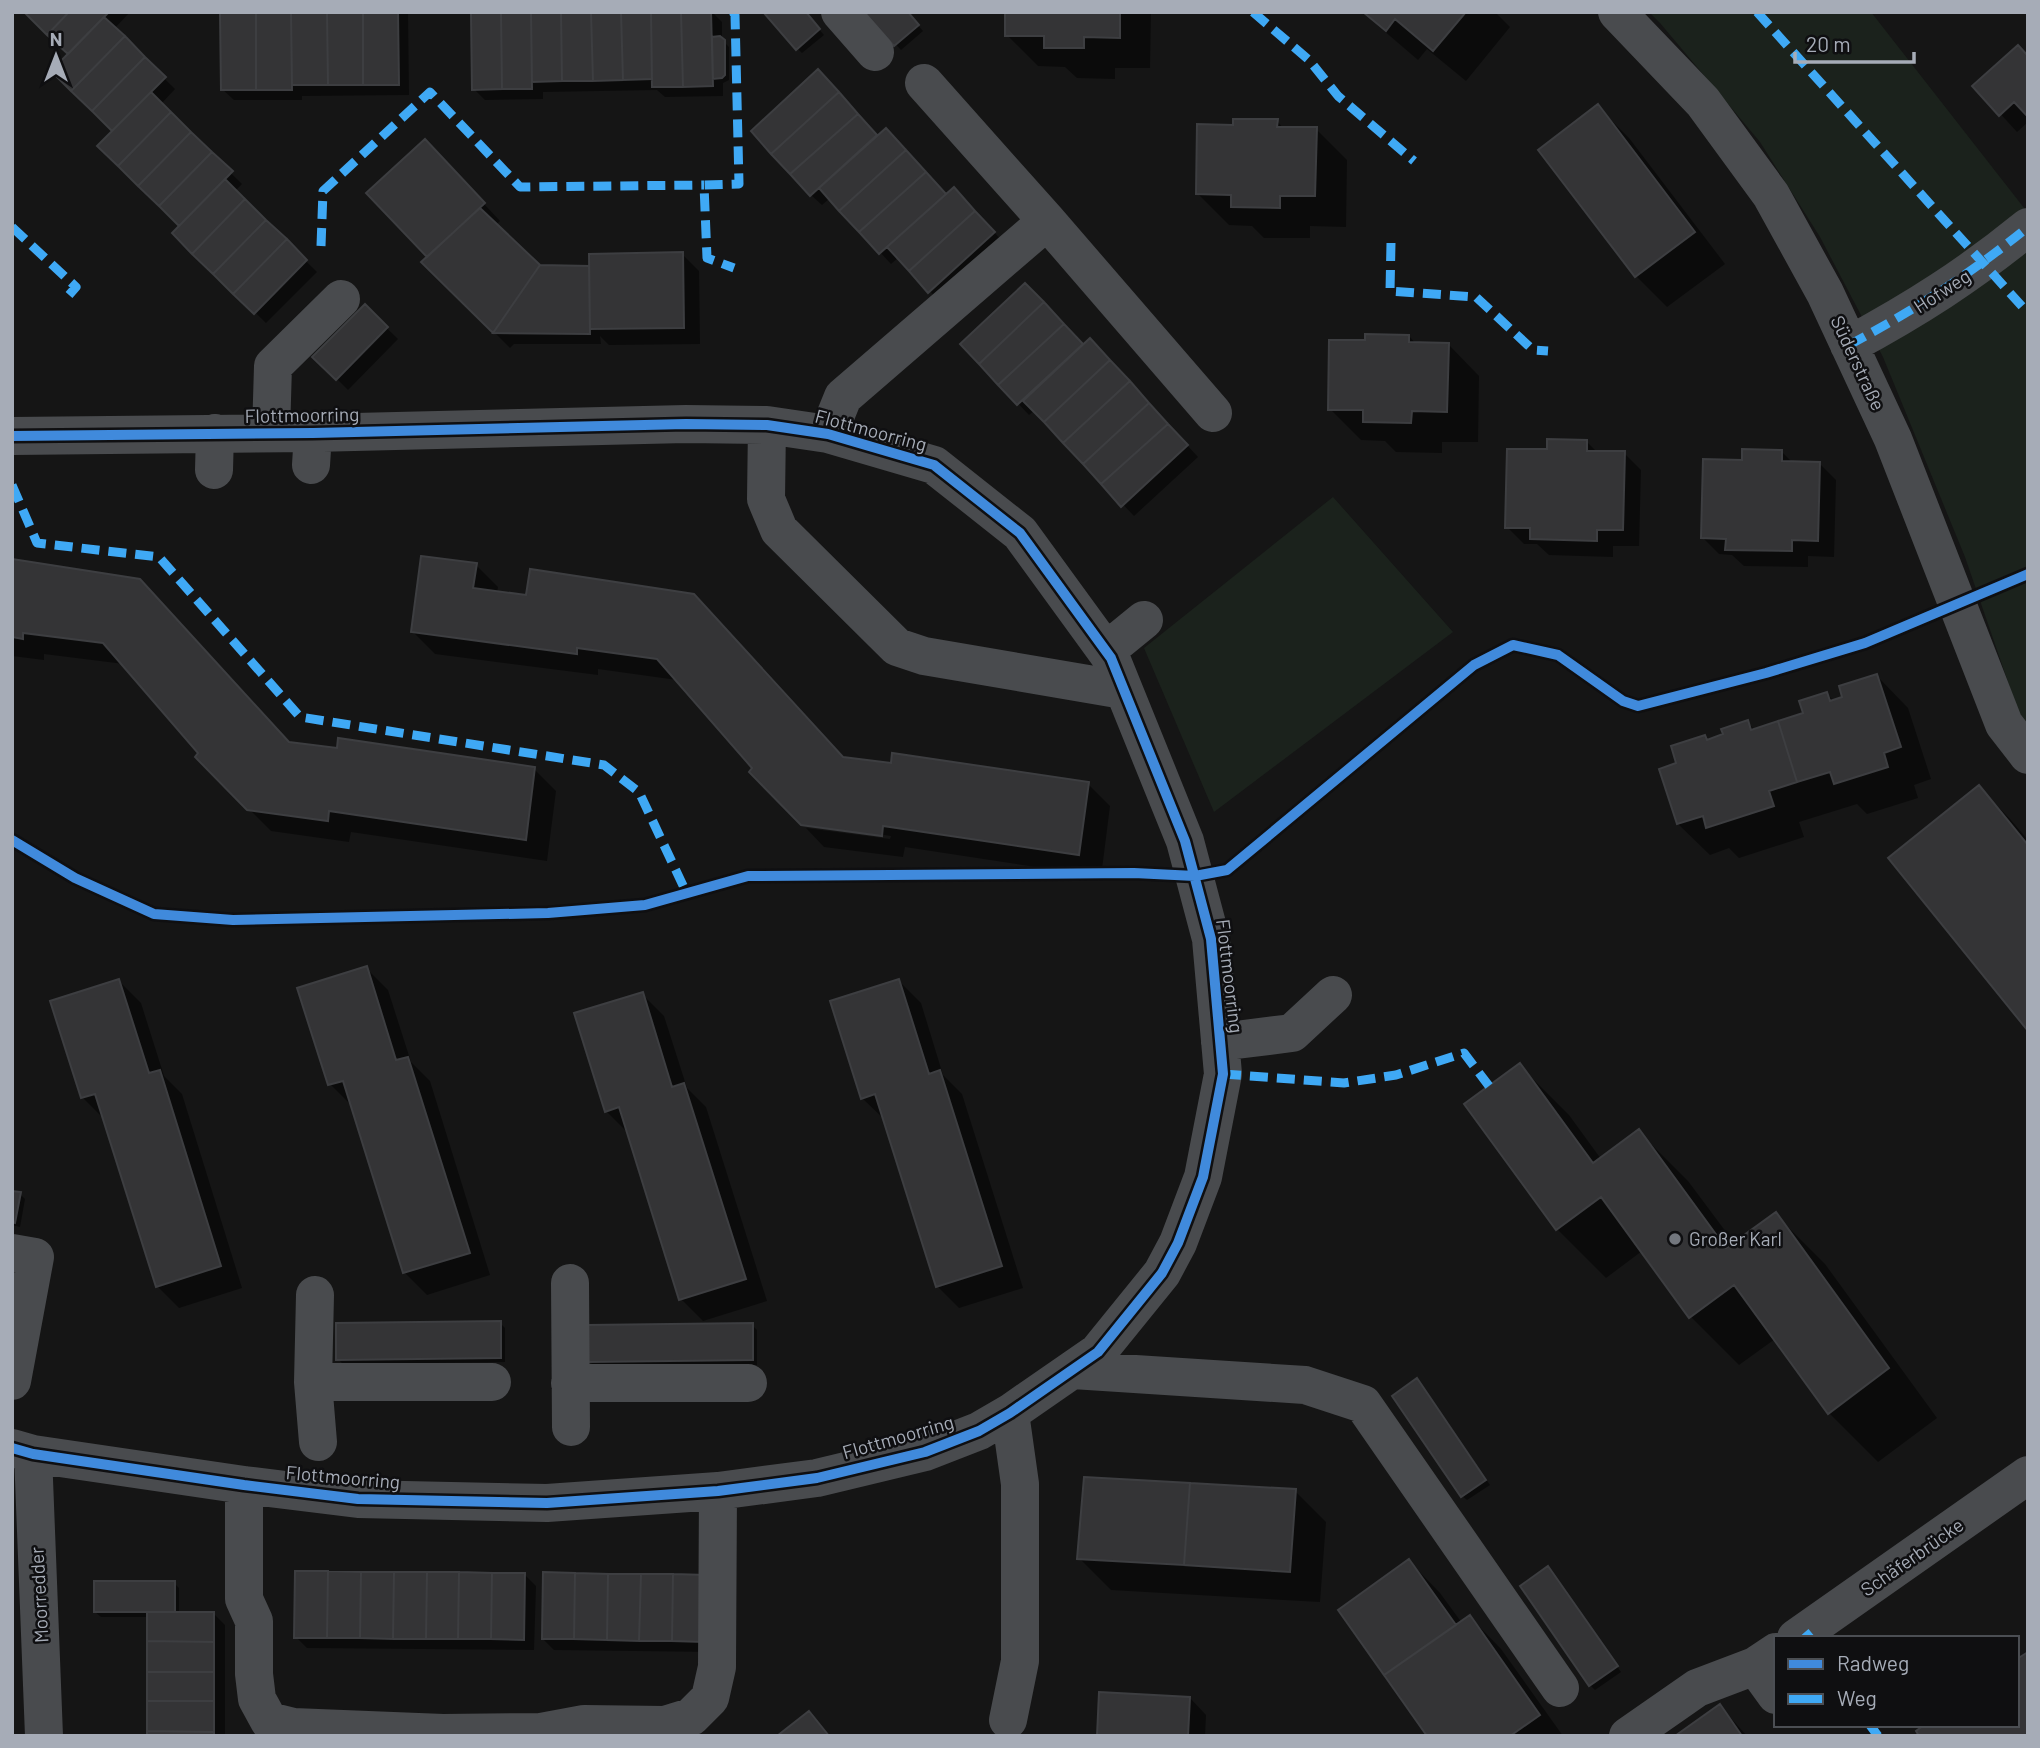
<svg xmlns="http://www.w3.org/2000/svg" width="2040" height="1748" font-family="Barlow,sans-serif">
<rect width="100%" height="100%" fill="#151515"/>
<!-- green -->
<path fill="#1b221c" d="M 1649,12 L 1871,12 L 2028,213 L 2028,725 L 2018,711 L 1965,557 L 1883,357 L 1820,237 L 1760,142 L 1660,23 Z
M 1333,497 L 1453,632 L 1214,812 L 1144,648 Z"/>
<!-- shadow -->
<path fill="#0007" d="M 26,12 L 130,12 L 114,29 L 175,89 L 161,104 L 242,184 L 235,191 L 317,272 L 266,323 L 174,233 L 181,226 L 114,131 L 70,54 Z
M 222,12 L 408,12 L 409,95 L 302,96 L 302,100 L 234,100 L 222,89 Z
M 533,12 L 712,12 L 722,22 L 722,40 L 729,47 L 729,80 L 723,83 L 723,96 L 665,97 L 657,90 L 543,92 L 543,99 L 485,100 L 474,89 L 472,15 Z
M 804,12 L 824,35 L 802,53 L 797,48 Z
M 866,12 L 906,12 L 923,31 L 901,50 Z
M 1007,12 L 1151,12 L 1150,68 L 1115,68 L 1115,79 L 1077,78 L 1065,67 L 1038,66 L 1007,35 Z
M 1362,12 L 1495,12 L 1510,27 L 1466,81 L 1427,49 L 1418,60 Z
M 2028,57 L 2028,122 L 2017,132 L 1975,86 Z
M 829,83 L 878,137 L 897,141 L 946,196 L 965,201 L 1005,244 L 940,302 L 899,257 L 891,264 L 830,198 L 822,205 L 811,195 Z
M 1598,107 L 1629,138 L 1725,264 L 1667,307 L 1636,276 L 1540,150 Z
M 1277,121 L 1284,129 L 1316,129 L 1347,160 L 1346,227 L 1310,226 L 1310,238 L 1264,238 L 1252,226 L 1229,225 L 1198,194 L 1235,127 Z
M 441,158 L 500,221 L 496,225 L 540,267 L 591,267 L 682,254 L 699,271 L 700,344 L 609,345 L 600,336 L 601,344 L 514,344 L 510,348 L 424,262 L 429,257 Z
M 1036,296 L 1083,346 L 1100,351 L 1198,457 L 1134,516 L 1034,411 L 1029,415 L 962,344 Z
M 365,307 L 398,339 L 348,390 L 315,357 Z
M 1409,336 L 1416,344 L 1448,344 L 1479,376 L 1478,442 L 1442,442 L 1442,453 L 1396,452 L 1385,441 L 1361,440 L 1330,409 L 1367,342 Z
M 1587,442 L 1597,452 L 1624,453 L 1641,470 L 1639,546 L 1613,546 L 1613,557 L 1549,555 L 1537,544 L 1524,544 L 1507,527 Z
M 1782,452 L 1793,463 L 1819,463 L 1836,480 L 1834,557 L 1808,556 L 1808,567 L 1744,566 L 1732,555 L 1719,554 L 1702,537 Z
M 12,561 L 140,581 L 291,744 L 534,769 L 556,791 L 547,861 L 351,832 L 349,842 L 271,831 L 197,757 L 200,753 L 124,664 L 44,654 L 44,660 L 12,656 Z
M 476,565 L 498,587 L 497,593 L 528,597 L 531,571 L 844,759 L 1088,784 L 1110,806 L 1101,877 L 905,847 L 903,857 L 824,847 L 806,828 L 890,839 L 891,836 L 801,823 L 677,680 L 598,669 L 598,675 L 435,654 L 413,632 Z
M 1877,676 L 1908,708 L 1931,779 L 1914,785 L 1918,798 L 1867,814 L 1857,804 L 1799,822 L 1804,837 L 1739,858 L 1729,848 L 1710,855 L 1678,824 L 1678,764 L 1705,737 L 1709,741 L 1725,735 L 1747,722 L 1755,730 L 1806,714 L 1827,694 L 1834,701 L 1844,698 Z
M 1979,787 L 2010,819 L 2028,840 L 2028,1029 Z
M 366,968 L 388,990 L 411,1062 L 430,1081 L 490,1275 L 427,1295 L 405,1273 L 353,1107 L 330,1084 Z
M 119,981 L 141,1003 L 164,1076 L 182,1094 L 242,1288 L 179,1308 L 157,1286 L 105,1120 L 82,1097 Z
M 899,981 L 921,1003 L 943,1075 L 962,1094 L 1023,1288 L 959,1308 L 937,1286 L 886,1121 L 862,1098 Z
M 642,994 L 664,1016 L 687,1088 L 706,1107 L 767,1301 L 703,1321 L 681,1299 L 629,1134 L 606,1111 Z
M 1520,1066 L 1569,1115 L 1601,1159 L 1639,1132 L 1688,1181 L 1735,1244 L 1776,1215 L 1825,1264 L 1937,1418 L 1878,1462 L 1829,1413 L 1775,1339 L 1739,1365 L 1690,1316 L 1642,1251 L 1606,1278 L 1557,1229 Z
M 12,1193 L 20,1194 L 25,1199 L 20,1227 L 12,1225 Z
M 500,1323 L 505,1328 L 505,1362 L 343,1364 L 338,1359 Z
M 752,1325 L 757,1330 L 757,1365 L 595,1367 L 590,1362 Z
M 1422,1385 L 1490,1485 L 1467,1500 L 1462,1496 Z
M 1295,1491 L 1326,1522 L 1320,1602 L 1111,1590 L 1079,1558 Z
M 1409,1561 L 1440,1593 L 1462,1623 L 1470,1617 L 1501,1649 L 1563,1736 L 1429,1736 Z
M 1553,1574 L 1621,1672 L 1595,1690 L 1590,1685 Z
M 525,1575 L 536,1586 L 534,1650 L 307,1648 L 296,1637 Z
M 705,1577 L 715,1652 L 554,1650 L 543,1639 Z
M 174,1583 L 179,1588 L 179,1614 L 214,1614 L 225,1625 L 225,1736 L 149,1736 L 149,1617 L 101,1617 L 95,1612 Z
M 1190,1698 L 1206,1715 L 1205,1736 L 1099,1736 Z
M 1720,1706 L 1747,1736 L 1678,1736 Z"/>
<!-- building -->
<path fill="#343436" stroke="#3d3e41" stroke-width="2" d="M 28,12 L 69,12 L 47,35 L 26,14 Z
M 69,12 L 109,12 L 68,54 L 47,35 Z
M 220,12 L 256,12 L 256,90 L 221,90 Z
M 256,12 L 291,12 L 292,90 L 256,90 Z
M 291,12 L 327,12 L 328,85 L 292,85 Z
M 327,12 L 363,12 L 363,85 L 328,85 Z
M 363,12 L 398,12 L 399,85 L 363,85 Z
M 531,12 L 561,12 L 562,81 L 532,82 Z
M 531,12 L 532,89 L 502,89 L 501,13 Z
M 561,12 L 591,12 L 593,81 L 562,81 Z
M 591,12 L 621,12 L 623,80 L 593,81 Z
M 621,12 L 651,12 L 652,79 L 623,80 Z
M 651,12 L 681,12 L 683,87 L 652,87 Z
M 681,12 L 711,12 L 713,86 L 683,87 Z
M 763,12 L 806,12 L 820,29 L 796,50 Z
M 864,12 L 908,12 L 919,25 L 894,46 Z
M 1005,12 L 1120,12 L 1120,38 L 1084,37 L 1084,48 L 1044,48 L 1044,36 L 1005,36 Z
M 1363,12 L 1466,12 L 1433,51 L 1395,19 L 1386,31 Z
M 471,13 L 501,13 L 502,89 L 472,90 Z
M 104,17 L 125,36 L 71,91 L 51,71 Z
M 125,36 L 145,57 L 92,111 L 71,91 Z
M 720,36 L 725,40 L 725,75 L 722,78 L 713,79 L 712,37 Z
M 2018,45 L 2028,56 L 2028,117 L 2014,102 L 1999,116 L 1972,86 Z
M 145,57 L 166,77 L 112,131 L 92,111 Z
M 818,69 L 839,92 L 771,154 L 751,131 Z
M 151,92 L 171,112 L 118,166 L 97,146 Z
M 839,92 L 858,114 L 790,174 L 771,154 Z
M 1598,104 L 1695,232 L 1635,277 L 1538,150 Z
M 171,112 L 191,132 L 138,186 L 118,166 Z
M 858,114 L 877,135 L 810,196 L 790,174 Z
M 1233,119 L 1278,119 L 1277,127 L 1317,127 L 1315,196 L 1280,196 L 1280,208 L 1231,207 L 1231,195 L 1196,194 L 1197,124 L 1233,125 Z
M 886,128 L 906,150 L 839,211 L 819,188 Z
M 191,132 L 212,152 L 159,206 L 138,186 Z
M 425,139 L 485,203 L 427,257 L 366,193 Z
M 906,150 L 926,172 L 859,232 L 839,211 Z
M 212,152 L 233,171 L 179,226 L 159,206 Z
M 926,172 L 946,194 L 879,254 L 859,232 Z
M 225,179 L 245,199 L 192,254 L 172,233 Z
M 954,187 L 975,211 L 909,271 L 887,247 Z
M 245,199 L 266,220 L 213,274 L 192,254 Z
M 480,208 L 540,265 L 493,333 L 421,262 Z
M 975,211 L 995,232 L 928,293 L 909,271 Z
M 266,220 L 287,239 L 233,294 L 213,274 Z
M 287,239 L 307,260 L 254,314 L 233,294 Z
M 683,252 L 684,328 L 590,329 L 589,254 Z
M 540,265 L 589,266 L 590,334 L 493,333 Z
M 1025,283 L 1044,302 L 979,364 L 960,344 Z
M 1044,302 L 1064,324 L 998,385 L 979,364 Z
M 365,304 L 388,327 L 336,380 L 312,357 Z
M 1064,324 L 1083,344 L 1017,405 L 998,385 Z
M 1365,334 L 1409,335 L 1409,342 L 1449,343 L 1447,412 L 1412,411 L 1411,423 L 1363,422 L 1363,410 L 1328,410 L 1329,340 L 1365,340 Z
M 1090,338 L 1110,360 L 1044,422 L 1023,401 Z
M 1110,360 L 1130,381 L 1063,443 L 1044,422 Z
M 1130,381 L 1149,403 L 1083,464 L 1063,443 Z
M 1149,403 L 1168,424 L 1101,484 L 1083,464 Z
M 1168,424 L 1188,445 L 1121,507 L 1101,484 Z
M 1547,439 L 1587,440 L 1587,451 L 1625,451 L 1623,530 L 1597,530 L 1597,541 L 1530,539 L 1530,528 L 1505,528 L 1507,449 L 1547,449 Z
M 1742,449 L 1782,450 L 1782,461 L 1820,462 L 1818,541 L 1792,540 L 1792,551 L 1725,550 L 1726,539 L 1701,538 L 1703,459 L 1742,460 Z
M 421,556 L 477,563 L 473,588 L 526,595 L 530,569 L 694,594 L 843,757 L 891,763 L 892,753 L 1089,782 L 1079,855 L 883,826 L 882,836 L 801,825 L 749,772 L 752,768 L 657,659 L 577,648 L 577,654 L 411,632 Z
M 12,559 L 140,579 L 289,742 L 337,748 L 338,738 L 535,767 L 526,840 L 329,811 L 328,821 L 247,810 L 195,757 L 198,753 L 103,643 L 23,633 L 23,639 L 12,637 Z
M 1877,674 L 1901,747 L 1884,753 L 1888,767 L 1834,784 L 1830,772 L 1797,782 L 1778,721 L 1803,713 L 1799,701 L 1827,692 L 1830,701 L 1842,697 L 1839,686 Z
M 1748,720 L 1751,730 L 1778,721 L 1797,782 L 1769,791 L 1774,806 L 1706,828 L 1703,816 L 1677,824 L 1659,769 L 1676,763 L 1671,746 L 1705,735 L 1707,740 L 1723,734 L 1721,729 Z
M 1979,785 L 2028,845 L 2028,1031 L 1888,858 Z
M 367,966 L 396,1060 L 408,1057 L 470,1253 L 403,1273 L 343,1081 L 328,1085 L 297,988 Z
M 119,979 L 149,1073 L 160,1070 L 221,1266 L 156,1287 L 95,1094 L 81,1098 L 50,1001 Z
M 899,979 L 929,1074 L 940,1070 L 1002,1266 L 936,1287 L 875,1094 L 861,1099 L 830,1001 Z
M 643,992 L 672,1087 L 684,1083 L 746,1279 L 679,1300 L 619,1107 L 605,1112 L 574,1013 Z
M 1520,1063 L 1593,1163 L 1639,1129 L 1726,1248 L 1776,1212 L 1889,1368 L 1828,1414 L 1734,1285 L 1689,1318 L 1601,1197 L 1556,1230 L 1464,1104 Z
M 12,1191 L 21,1192 L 15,1223 L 12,1222 Z
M 501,1321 L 501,1358 L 336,1360 L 336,1323 Z
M 753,1323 L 753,1360 L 588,1362 L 588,1325 Z
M 1417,1378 L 1486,1480 L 1461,1497 L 1392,1396 Z
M 1084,1477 L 1190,1483 L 1184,1565 L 1077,1559 Z
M 1190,1483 L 1296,1489 L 1290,1572 L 1184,1565 Z
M 1409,1559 L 1456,1625 L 1384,1675 L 1338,1610 Z
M 1548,1566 L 1618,1666 L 1589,1686 L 1520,1586 Z
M 295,1571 L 328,1571 L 327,1638 L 294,1638 Z
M 328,1571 L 361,1572 L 360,1638 L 327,1638 Z
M 361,1572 L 394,1572 L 393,1639 L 360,1638 Z
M 394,1572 L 427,1572 L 426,1639 L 393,1639 Z
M 427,1572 L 459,1572 L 458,1639 L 426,1639 Z
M 459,1572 L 492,1573 L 491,1639 L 458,1639 Z
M 543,1572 L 575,1573 L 574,1639 L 542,1639 Z
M 492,1573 L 525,1573 L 524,1640 L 491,1639 Z
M 575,1573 L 608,1574 L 607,1640 L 574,1639 Z
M 608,1574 L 641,1574 L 639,1641 L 607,1640 Z
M 641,1574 L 673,1574 L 672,1641 L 639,1641 Z
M 673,1574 L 706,1575 L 704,1642 L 672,1641 Z
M 94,1581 L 175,1581 L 175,1612 L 94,1612 Z
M 147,1612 L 214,1612 L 214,1642 L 147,1641 Z
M 1470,1615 L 1540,1715 L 1510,1736 L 1427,1736 L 1384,1675 Z
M 147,1641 L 214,1642 L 214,1672 L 147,1672 Z
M 2028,1652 L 2028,1736 L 1919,1736 L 1916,1731 L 1924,1725 L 2017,1725 L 2017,1659 Z
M 147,1672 L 214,1672 L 214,1701 L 147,1701 Z
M 1099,1692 L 1190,1697 L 1188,1736 L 1097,1736 Z
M 147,1701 L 214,1701 L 214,1732 L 147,1731 Z
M 1720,1704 L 1742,1736 L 1675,1736 Z
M 809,1711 L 829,1736 L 777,1736 Z
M 147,1731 L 214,1732 L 214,1736 L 147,1736 Z"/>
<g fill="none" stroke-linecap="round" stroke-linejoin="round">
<!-- minor -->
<path stroke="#494b4e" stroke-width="38" d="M 840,12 L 875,52
M 1617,12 L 1703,102 L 1771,195 L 1825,293 L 1893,439 L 2004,724 L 2028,755
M 1047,221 L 1213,413
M 1849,345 C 1916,309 1969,275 2028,227
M 767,425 L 766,499 L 779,530 L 897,647 L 924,656 L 1123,690
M 271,433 L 273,366 L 341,299
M 828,434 L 843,397 L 1047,221 L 924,83
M 12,436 L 313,433 L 686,424 L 767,425 L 828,434 L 934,465 L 1020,533 L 1111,658 L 1185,841 L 1211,939 L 1223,1074 L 1203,1177 L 1178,1243 L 1162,1273 L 1098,1352 L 1010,1413 L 979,1431 L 925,1452 L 817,1478 L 718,1491 L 547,1503 L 358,1499 L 244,1485 L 33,1454 L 12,1448
M 311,465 L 313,433
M 214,470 L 215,433
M 1106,651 L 1144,620
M 1220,1042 L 1292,1033 L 1333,995
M 12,1253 L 35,1257 L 12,1381
M 570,1283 L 571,1427
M 315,1295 L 313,1382 L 318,1442
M 1073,1370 L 1305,1385 L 1363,1404 L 1560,1688
M 313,1382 L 492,1382
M 570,1383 L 748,1383
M 33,1454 L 44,1736
M 244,1485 L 244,1599 L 254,1621 L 254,1674 L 257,1699 L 269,1721 L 293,1727 L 443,1733 L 541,1732 L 584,1724 L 665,1725 L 691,1717 L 710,1698 L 717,1667 L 718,1491
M 1796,1638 L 2028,1475
M 1776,1652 L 1755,1666 L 1776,1695
M 1008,1720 L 1020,1661 L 1020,1484 L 1010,1413
M 1628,1736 L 1697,1688 L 1755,1666"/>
<!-- quiet -->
<path stroke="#3fa9f5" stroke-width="9" stroke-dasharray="18 9" stroke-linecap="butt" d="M 733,12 L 735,15 L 739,184 L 704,185 L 707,258 L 734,268
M 1253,12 L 1309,60 L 1338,96 L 1414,161
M 1757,12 L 2028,313
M 12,227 L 76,287 L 69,295
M 1391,243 L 1390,291 L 1476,297 L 1533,350 L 1548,351
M 321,246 L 323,191 L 430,92 L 520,187 L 704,185
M 1849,345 C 1916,309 1969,275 2028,227
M 12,485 L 37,543 L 159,557 L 300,717 L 604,765 L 639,792 L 687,894
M 1223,1074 L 1344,1083 L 1396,1075 L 1464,1053 L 1489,1086
M 1805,1632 L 1810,1638
M 1870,1725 L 1878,1736"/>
<!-- cycleway casing -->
<g stroke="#0f0f11" stroke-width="15">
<path id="cycleway" d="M 12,436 L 313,433 L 686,424 L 767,425 L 828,434 L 934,465 L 1020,533 L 1111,658 L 1185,841 L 1211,939 L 1223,1074 L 1203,1177 L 1178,1243 L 1162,1273 L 1098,1352 L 1010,1413 L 979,1431 L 925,1452 L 817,1478 L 718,1491 L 547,1503 L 358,1499 L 244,1485 L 33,1454 L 12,1448
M 12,840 L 75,878 L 154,914 L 233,920 L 548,913 L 645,905 L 748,876 L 1134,873 L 1195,876 L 1227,870 L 1474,665 L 1513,645 L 1558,655 L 1623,701 L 1638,706 L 1766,673 L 1865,643 L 2028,574"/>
</g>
<!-- cycleway -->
<use href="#cycleway" stroke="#408adc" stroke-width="10"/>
</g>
<!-- markers -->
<circle fill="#73777e" stroke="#0f0f11" stroke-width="2.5" cx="1675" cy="1239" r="7"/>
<g text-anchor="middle" stroke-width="5" stroke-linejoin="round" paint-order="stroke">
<!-- street labels -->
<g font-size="19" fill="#a6acb7" stroke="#0f0f11">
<text transform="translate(1942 291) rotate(-33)" y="7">Hofweg</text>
<text transform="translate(1858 363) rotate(65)" y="7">Süderstraße</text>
<text transform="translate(302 415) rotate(-1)" y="7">Flottmoorring</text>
<text transform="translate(871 430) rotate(15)" y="7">Flottmoorring</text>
<text transform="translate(1230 976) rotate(83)" y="7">Flottmoorring</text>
<text transform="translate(898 1437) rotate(-16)" y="7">Flottmoorring</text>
<text transform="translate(343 1477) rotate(5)" y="7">Flottmoorring</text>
<text transform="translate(1912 1557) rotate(-35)" y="7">Schäferbrücke</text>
<text transform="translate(39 1595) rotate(-93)" y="7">Moorredder</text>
</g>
<!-- poi labels -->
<g font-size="19" fill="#a6acb7" stroke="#0f0f11" text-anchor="start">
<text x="1689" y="1246">Großer Karl</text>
</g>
</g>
<!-- border -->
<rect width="2040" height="1748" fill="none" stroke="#a6acb7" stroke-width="28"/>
<!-- legend -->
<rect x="1774" y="1636" width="245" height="91" fill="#0f0f11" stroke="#4b4e53" stroke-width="2"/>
<rect x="1788" y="1659" width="35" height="10" fill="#408adc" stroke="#4b4e53" stroke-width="2"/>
<text x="1837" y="1671" font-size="21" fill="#a6acb7">Radweg</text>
<rect x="1788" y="1694" width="35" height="10" fill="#3fa9f5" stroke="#4b4e53" stroke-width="2"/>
<text x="1837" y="1706" font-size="21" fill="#a6acb7">Weg</text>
<!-- north arrow -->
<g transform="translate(56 56)" stroke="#0f0f11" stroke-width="5" paint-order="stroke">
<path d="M0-5L12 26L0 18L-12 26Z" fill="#a6acb7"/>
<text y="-10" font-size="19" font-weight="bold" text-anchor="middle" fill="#a6acb7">N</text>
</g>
<!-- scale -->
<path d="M1795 52v10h119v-10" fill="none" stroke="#a6acb7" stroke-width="3.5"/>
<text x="1806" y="52" font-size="21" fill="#a6acb7" stroke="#0f0f11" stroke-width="5" paint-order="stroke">20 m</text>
</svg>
